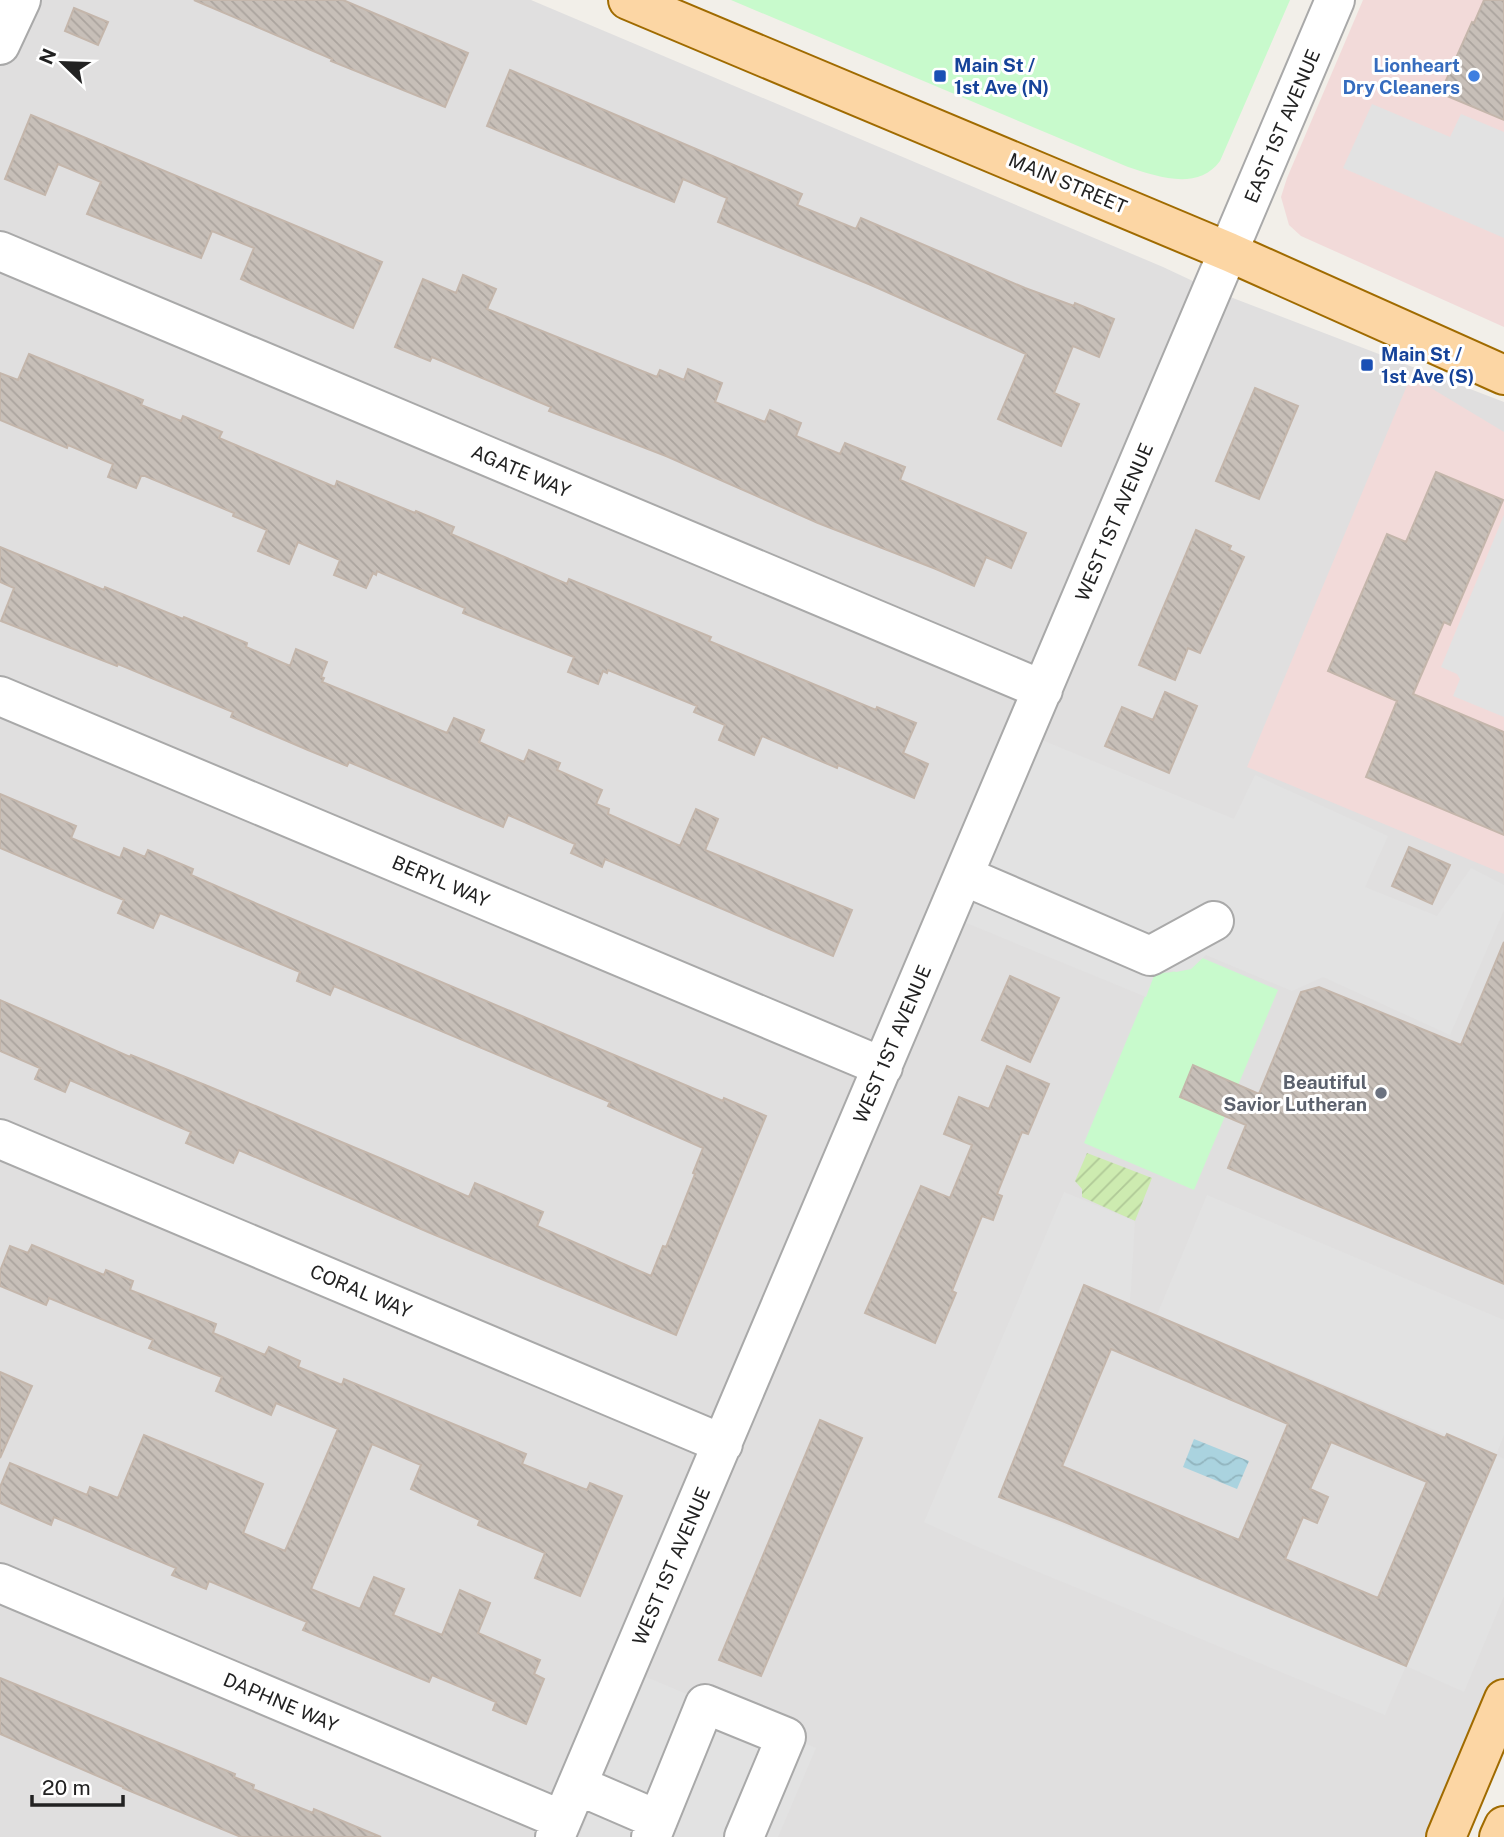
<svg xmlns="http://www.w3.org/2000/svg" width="1504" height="1837" font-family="'Public Sans',sans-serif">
<defs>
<pattern id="garden-furrows" width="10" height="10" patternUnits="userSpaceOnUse" patternTransform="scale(1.75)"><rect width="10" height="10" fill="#cdebb0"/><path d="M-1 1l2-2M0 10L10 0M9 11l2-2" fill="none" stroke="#b0c997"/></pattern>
<pattern id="water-waves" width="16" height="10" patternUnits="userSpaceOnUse" patternTransform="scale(1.75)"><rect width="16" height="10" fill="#aad3df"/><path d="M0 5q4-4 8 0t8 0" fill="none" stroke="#92b5bf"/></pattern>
<pattern id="building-back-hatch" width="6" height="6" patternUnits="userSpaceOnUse" patternTransform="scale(1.75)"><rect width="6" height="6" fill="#c7bfb8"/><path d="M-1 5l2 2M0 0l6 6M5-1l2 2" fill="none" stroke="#aba49e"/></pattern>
</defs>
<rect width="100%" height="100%" fill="#f2efe9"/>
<!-- residential -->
<path fill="#e0dfdf" d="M 0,0 L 531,0 L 1163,267 L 1212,290 L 1504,402 L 1504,1707 L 1450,1837 L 0,1837 Z"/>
<!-- commercial -->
<path fill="#f2dad9" d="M 1363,0 L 1504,0 L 1504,327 L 1301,236 L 1289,225 L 1281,197 L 1287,178 Z
M 1411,376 L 1504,432 L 1504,874 L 1247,767 Z"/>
<!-- park -->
<path fill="#c8facc" d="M 731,0 L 1290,0 L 1220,161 C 1198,191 1158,177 1128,167 Z
M 1200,957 L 1278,990 L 1194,1190 L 1084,1143 L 1155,972 C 1175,975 1185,968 1200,957 Z"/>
<!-- garden -->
<path fill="url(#garden-furrows)" d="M 1087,1153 L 1152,1178 L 1135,1221 L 1082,1197 L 1082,1189 L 1075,1181 Z"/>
<!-- parking -->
<path fill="#e2e2e2" d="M 1372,104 L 1450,137 L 1461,114 L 1504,132 L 1504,238 L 1343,168 Z
M 1504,515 L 1504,717 L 1453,696 L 1460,679 L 1457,674 L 1441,667 Z
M 1025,733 L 1234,819 L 1255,775 L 1388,836 L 1365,887 L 1437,916 L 1471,868 L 1504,885 L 1504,910 L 1450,1035 L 1323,977 L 1292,991 L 1206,955 L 1191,969 L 1176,972 L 1158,965 L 1146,997 L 947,915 Z
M 1064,1192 L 1135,1221 L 1130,1303 L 1084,1285 L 999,1498 L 1406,1666 L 1495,1455 L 1157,1315 L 1207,1195 L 1504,1320 L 1504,1435 L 1496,1455 L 1504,1459 L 1504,1596 L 1464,1692 L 1406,1666 L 1385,1715 L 978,1547 L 924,1522 Z
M 646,1677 L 816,1748 L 778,1837 L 579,1837 Z"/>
<!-- water -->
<path fill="url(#water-waves)" d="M 1194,1439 L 1249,1461 L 1237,1489 L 1183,1467 Z"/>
<!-- building -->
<path fill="url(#building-back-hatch)" stroke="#c4b6ab" stroke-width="2" fill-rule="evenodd" d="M 194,0 L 343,0 L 468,53 L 445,107 L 331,61 L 332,59 Z
M 1484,0 L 1504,0 L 1504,120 L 1447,96 L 1451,88 L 1444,85 L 1472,22 L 1474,23 Z
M 74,8 L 108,22 L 98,45 L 65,31 Z
M 510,70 L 802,194 L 797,205 L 856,229 L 861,218 L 1025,288 L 1074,306 L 1075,303 L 1114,319 L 1099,357 L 1073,346 L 1054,393 L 1079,404 L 1061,446 L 998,419 L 1026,354 L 871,285 L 718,222 L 727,198 L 683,179 L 674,202 L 487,126 Z
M 31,115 L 382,262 L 353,328 L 241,279 L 254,248 L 212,231 L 201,258 L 87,214 L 101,182 L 58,164 L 45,195 L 5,179 Z
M 463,275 L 496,289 L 487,309 L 657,377 L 660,370 L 684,380 L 688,369 L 722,383 L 715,402 L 765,422 L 770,410 L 801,423 L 796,436 L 840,454 L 845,443 L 905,467 L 900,480 L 1026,533 L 1011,568 L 986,557 L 974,586 L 936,569 L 818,523 L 666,456 L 549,411 L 551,407 L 432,357 L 430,361 L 395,347 L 423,279 L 456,293 Z
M 29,354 L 143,400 L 141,405 L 181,421 L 183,416 L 222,432 L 219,438 L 335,487 L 337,481 L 415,513 L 416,511 L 454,527 L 451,534 L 567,584 L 569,579 L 711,637 L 709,641 L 876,710 L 877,707 L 916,723 L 903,753 L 928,764 L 914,798 L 838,765 L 837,768 L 762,736 L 754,755 L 719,740 L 725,725 L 694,712 L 697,706 L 608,670 L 607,673 L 603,671 L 598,684 L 568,672 L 574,657 L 463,613 L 465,608 L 377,571 L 376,575 L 373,573 L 366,588 L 334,575 L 340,560 L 298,542 L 289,564 L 258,551 L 267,530 L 233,516 L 234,513 L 145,476 L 141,476 L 136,488 L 108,477 L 113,464 L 68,445 L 67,448 L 0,420 L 0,373 L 18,380 Z
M 1255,388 L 1298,406 L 1259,499 L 1216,481 Z
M 1436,472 L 1503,500 L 1450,625 L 1444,622 L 1413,694 L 1504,732 L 1504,835 L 1366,777 L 1397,701 L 1328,671 L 1387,534 L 1406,542 Z
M 1196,530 L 1231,546 L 1229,550 L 1244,557 L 1200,653 L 1188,648 L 1175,680 L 1139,665 Z
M 0,547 L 104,590 L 105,587 L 183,619 L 184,617 L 247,643 L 246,647 L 290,666 L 296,649 L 327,662 L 321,677 L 324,678 L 322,682 L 447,733 L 454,718 L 484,730 L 479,742 L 524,762 L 529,750 L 560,763 L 557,770 L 602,790 L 596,804 L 609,809 L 608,814 L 680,846 L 696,809 L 718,819 L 705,850 L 852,910 L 833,956 L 605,859 L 602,867 L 571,853 L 575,844 L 508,815 L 503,827 L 349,762 L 347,766 L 308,750 L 231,717 L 233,712 L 118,664 L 117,666 L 1,621 L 14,588 L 0,582 Z
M 1165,692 L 1197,706 L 1169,773 L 1105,746 L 1122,707 L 1153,720 Z
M 0,794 L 76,826 L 71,838 L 120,858 L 124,848 L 145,857 L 148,850 L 193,869 L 191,875 L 278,913 L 723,1101 L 724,1098 L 766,1116 L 676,1335 L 428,1232 L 239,1150 L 233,1163 L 186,1143 L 191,1132 L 70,1080 L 65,1092 L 35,1079 L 40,1068 L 0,1051 L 0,1000 L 130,1057 L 131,1055 L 210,1087 L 382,1159 L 469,1197 L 475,1183 L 543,1212 L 537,1226 L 651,1276 L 663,1246 L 666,1247 L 695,1174 L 693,1173 L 703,1148 L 608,1106 L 610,1102 L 334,986 L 330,995 L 297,981 L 300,972 L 172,918 L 160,913 L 153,928 L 118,913 L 124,900 L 0,848 Z
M 1409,847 L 1450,865 L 1432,904 L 1392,886 Z
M 1504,942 L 1504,1284 L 1228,1168 L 1246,1125 L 1180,1097 L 1193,1065 L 1259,1094 L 1301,992 L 1319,987 L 1461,1045 Z
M 1010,976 L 1059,998 L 1030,1062 L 982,1040 Z
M 1007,1066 L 1049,1084 L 1028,1134 L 1022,1132 L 997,1194 L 1002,1196 L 993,1220 L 982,1216 L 952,1291 L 956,1293 L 935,1343 L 865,1313 L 921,1186 L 950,1198 L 972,1145 L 944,1134 L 959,1097 L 989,1109 Z
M 32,1245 L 104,1275 L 106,1270 L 133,1281 L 130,1290 L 216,1324 L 213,1333 L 265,1355 L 269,1347 L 300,1361 L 298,1367 L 342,1385 L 344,1379 L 526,1454 L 522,1464 L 587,1490 L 590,1483 L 622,1496 L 580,1596 L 535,1578 L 545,1553 L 478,1525 L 480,1520 L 411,1489 L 421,1465 L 372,1444 L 311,1589 L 360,1609 L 374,1577 L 404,1589 L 393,1615 L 442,1635 L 460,1590 L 490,1603 L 478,1633 L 540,1660 L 534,1674 L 544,1679 L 526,1724 L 493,1710 L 496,1702 L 432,1675 L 429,1682 L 303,1630 L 307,1622 L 209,1581 L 206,1589 L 172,1575 L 176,1568 L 54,1517 L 51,1525 L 0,1503 L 0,1487 L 10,1463 L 87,1495 L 90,1487 L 118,1498 L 144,1435 L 263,1484 L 243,1533 L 285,1551 L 338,1429 L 276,1403 L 271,1415 L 216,1391 L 222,1377 L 149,1348 L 153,1340 L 49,1298 L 46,1305 L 0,1286 L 0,1271 L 10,1246 L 28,1253 Z
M 1084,1285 L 1445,1438 L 1447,1434 L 1496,1455 L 1406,1666 L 1060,1520 L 999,1497 ZM 1111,1349 L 1288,1424 L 1239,1540 L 1062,1466 ZM 1331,1442 L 1427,1482 L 1378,1598 L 1285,1559 L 1303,1517 L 1317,1523 L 1328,1497 L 1310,1489 Z
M 0,1372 L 32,1386 L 0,1458 Z
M 820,1420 L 862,1438 L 761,1676 L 719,1660 Z
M 0,1678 L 235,1774 L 234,1777 L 254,1785 L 253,1789 L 313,1813 L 314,1809 L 381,1837 L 241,1837 L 123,1788 L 123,1787 L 0,1734 Z"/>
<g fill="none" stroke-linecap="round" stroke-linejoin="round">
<!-- minor casing -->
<g stroke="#a9a9a9" stroke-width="42">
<path id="minor" d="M 0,45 L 21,0
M 0,251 L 1043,690
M 0,696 L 883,1067
M 964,876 L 1150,956 L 1214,921
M 0,1139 L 723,1444
M 0,1583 L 562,1820
M 577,1785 L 658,1820
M 555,1837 L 1335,0
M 651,1837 L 705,1704 L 786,1737 L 744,1837"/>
</g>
<!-- major casing -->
<g stroke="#a06b00" stroke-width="42">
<path id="major" d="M 628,0 L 1229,252 L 1504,375
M 1446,1837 L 1504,1699
M 1499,1837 L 1504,1826"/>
</g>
<!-- minor -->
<use href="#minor" stroke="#fff" stroke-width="38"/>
<!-- major -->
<use href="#major" stroke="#fcd6a4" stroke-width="38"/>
</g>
<!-- markers -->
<g fill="#1a4fb4" stroke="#fff" stroke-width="2.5">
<rect x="933" y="69" width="14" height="14" rx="3.5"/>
<rect x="1360" y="358" width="14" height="14" rx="3.5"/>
</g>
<circle fill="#3f7fe0" stroke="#fff" stroke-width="2.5" cx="1474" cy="76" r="7"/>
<circle fill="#6b7280" stroke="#fff" stroke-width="2.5" cx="1381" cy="1093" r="7"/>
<g text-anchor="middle" stroke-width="6" stroke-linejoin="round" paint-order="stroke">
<!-- transit labels -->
<g font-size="19" font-weight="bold" fill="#164399" stroke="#fff" text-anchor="start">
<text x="954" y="72">Main St /<tspan x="954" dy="22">1st Ave (N)</tspan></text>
<text x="1381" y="361">Main St /<tspan x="1381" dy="22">1st Ave (S)</tspan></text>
</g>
<!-- shop labels -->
<g font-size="19" font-weight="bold" fill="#366cbe" stroke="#fff" text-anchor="end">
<text x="1460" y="72">Lionheart<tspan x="1460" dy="22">Dry Cleaners</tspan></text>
</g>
<!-- street labels -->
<g font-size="19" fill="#222" stroke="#fff">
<text transform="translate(1282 126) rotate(-67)" y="7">EAST 1ST AVENUE</text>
<text transform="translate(1068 183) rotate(23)" y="7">MAIN STREET</text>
<text transform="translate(521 471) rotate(23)" y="7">AGATE WAY</text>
<text transform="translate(1114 522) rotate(-67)" y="7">WEST 1ST AVENUE</text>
<text transform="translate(441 881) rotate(23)" y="7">BERYL WAY</text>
<text transform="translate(892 1044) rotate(-67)" y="7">WEST 1ST AVENUE</text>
<text transform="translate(361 1291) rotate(23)" y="7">CORAL WAY</text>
<text transform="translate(671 1566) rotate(-67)" y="7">WEST 1ST AVENUE</text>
<text transform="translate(281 1702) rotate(23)" y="7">DAPHNE WAY</text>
</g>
<!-- worship labels -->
<g font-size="19" font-weight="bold" fill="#5b616d" stroke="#fff" text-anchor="end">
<text x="1367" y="1089">Beautiful<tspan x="1367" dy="22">Savior Lutheran</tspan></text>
</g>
</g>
<!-- north arrow -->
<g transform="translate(63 63) rotate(293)" stroke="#ffffff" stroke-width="5" paint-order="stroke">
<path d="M0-5L12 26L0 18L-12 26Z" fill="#222222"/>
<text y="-10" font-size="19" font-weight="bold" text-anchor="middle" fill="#222222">N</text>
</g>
<!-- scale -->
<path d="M32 1795v10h91v-10" fill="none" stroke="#222222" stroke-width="3.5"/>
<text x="42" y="1795" font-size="21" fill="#222222" stroke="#ffffff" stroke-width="5" paint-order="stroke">20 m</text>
</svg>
